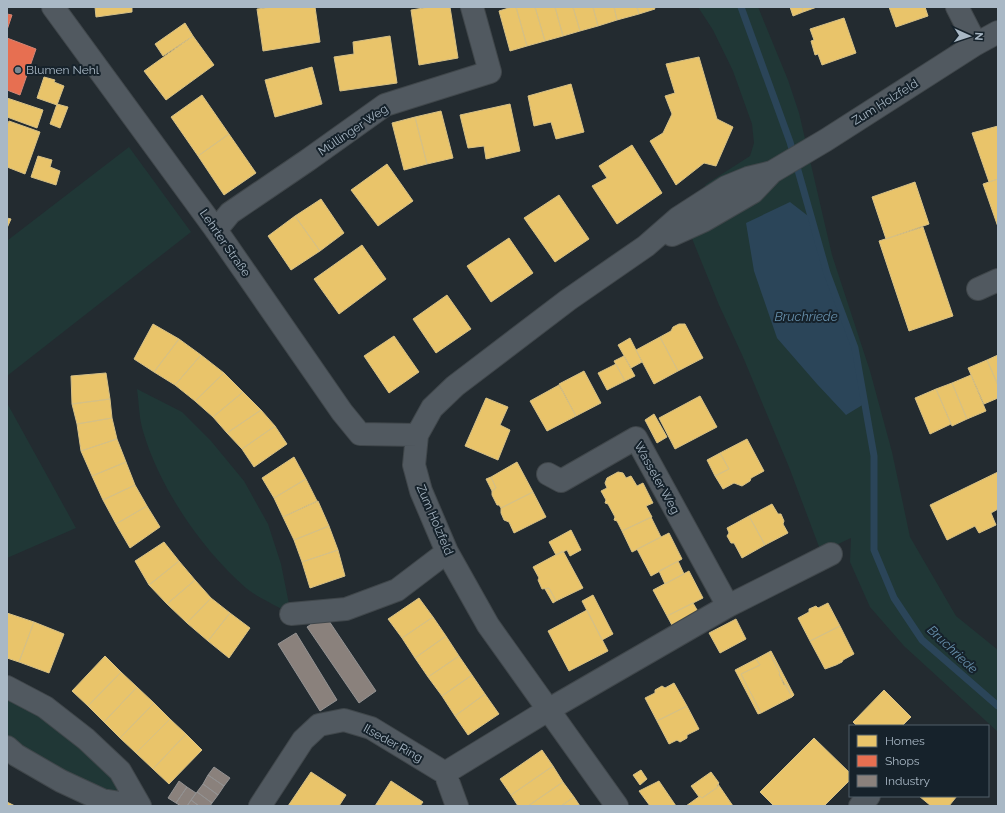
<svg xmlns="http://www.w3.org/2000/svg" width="1005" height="813" font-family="Raleway,sans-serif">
<rect width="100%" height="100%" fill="#232b30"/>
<!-- green -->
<path fill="#203736" d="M 698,7 L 758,7 L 788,80 L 799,113 L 832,255 L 870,371 L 892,452 L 910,537 L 956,616 L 998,650 L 998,732 L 904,646 L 870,607 L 850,562 L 851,538 L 821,552 L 789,467 L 743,357 L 719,305 L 691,236 L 711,197 L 705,185 L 750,156 L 754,143 L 752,124 L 733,71 L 713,30 Z
M 129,147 L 191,232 L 7,376 L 7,243 L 8,240 Z
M 137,389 L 182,412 L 211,441 L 244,481 L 268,524 L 281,564 L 291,614 C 277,606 257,597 246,588 C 202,550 159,487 143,431 C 139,418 139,403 137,389 Z
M 7,403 L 76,528 L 7,558 Z
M 7,687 L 45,707 L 140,806 L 7,747 Z"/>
<!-- water -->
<path fill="#2b4559" d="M 790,202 L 812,219 L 827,273 L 855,348 L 864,404 L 846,415 L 817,384 L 777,338 L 754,271 L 746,223 Z"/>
<!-- homes -->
<path fill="#e9c46a" stroke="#d6c085" d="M 95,7 L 132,7 L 132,12 L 96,17 Z
M 273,7 L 315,7 L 320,42 L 263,51 L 257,9 Z
M 430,7 L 450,7 L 458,58 L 419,65 L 411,10 Z
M 512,7 L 516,7 L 527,46 L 510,51 L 499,11 Z
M 516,7 L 535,7 L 545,41 L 527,46 Z
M 535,7 L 555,7 L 563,36 L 545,41 Z
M 555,7 L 573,7 L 580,31 L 563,36 Z
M 573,7 L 593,7 L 598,26 L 580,31 Z
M 593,7 L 614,7 L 617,20 L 598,26 Z
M 614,7 L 637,7 L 639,14 L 617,20 Z
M 637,7 L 654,7 L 655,9 L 639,14 Z
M 790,7 L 802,7 L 803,12 L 793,16 Z
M 802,7 L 817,7 L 803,12 Z
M 889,7 L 925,7 L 928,16 L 896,27 Z
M 844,18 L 856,53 L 822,65 L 818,54 L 815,55 L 811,41 L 814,40 L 810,29 Z
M 185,23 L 193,36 L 163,56 L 155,44 Z
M 193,36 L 214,65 L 166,100 L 144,71 Z
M 390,36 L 397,83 L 340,91 L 334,57 L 354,54 L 353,42 Z
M 699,57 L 717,119 L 733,127 L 716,166 L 704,163 L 676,185 L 650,141 L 663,133 L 672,114 L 665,96 L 675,93 L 666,64 Z
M 312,67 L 322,104 L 275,117 L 265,80 Z
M 44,77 L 55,80 L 54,82 L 64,86 L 57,105 L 37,98 Z
M 571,84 L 584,132 L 556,139 L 551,122 L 534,126 L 528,96 Z
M 202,95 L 229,134 L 198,156 L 171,117 Z
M 7,98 L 43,110 L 37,128 L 7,117 Z
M 57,104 L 68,107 L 60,128 L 50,124 Z
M 510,104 L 520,151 L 486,159 L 484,146 L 468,148 L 460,115 Z
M 441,111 L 453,158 L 427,164 L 415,117 Z
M 415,117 L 427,164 L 404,170 L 392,123 Z
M 9,121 L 40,132 L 25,174 L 7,167 L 7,125 Z
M 998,126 L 998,179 L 989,182 L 972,133 Z
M 229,134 L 256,173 L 224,195 L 198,156 Z
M 632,145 L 662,193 L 617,224 L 592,186 L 607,178 L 599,166 Z
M 38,156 L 52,160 L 50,167 L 60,171 L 56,185 L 31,177 Z
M 387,164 L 413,201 L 378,226 L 351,190 Z
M 998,179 L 998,227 L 983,184 Z
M 915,182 L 929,224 L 886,239 L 872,197 Z
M 559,195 L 589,239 L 555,262 L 524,218 Z
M 321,199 L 344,233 L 320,251 L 295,216 Z
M 295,216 L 320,251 L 291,270 L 268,236 Z
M 7,218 L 11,219 L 7,228 Z
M 923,227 L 953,316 L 909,331 L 879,241 Z
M 509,238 L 533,273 L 491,302 L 467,266 Z
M 362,245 L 386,279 L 339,314 L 314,279 Z
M 447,295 L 471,329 L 436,353 L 413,319 Z
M 153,324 L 179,339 L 154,372 L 134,359 Z
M 679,324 L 685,324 L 703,358 L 678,371 L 660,337 L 671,331 L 673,327 Z
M 394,336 L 419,372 L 389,393 L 364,356 Z
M 660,337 L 678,371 L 654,384 L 636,350 Z
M 630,338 L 642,362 L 631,368 L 618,345 Z
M 179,339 L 201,355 L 175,385 L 154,372 Z
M 201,355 L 224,373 L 195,401 L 175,385 Z
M 998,355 L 998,385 L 987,360 Z
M 624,356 L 635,376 L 625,381 L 614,361 Z
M 987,360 L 998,385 L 998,398 L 984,404 L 968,368 Z
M 616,364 L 625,381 L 607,390 L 598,373 Z
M 584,371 L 601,403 L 576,416 L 559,384 Z
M 106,373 L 110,399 L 72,404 L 71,376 Z
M 224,373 L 243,392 L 213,417 L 195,401 Z
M 971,375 L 986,411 L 967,419 L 952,383 Z
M 952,383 L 967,419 L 952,426 L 936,389 Z
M 559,385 L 576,416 L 547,431 L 530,401 Z
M 936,389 L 951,424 L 930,434 L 915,398 Z
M 243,392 L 261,410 L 227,433 L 213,417 Z
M 700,396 L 717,427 L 675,449 L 659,418 Z
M 486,398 L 508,407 L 500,425 L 510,430 L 498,460 L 465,446 Z
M 110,399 L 112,418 L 77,424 L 72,404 Z
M 261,410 L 275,426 L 242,449 L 227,433 Z
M 654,414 L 667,437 L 657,443 L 645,420 Z
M 112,418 L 117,439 L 81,451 L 77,424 Z
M 275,426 L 287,444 L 254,467 L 242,449 Z
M 117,439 L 126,462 L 92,476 L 81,451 Z
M 747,439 L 764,471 L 751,478 L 750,481 L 742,486 L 734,483 L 723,489 L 715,476 L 729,469 L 720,453 Z
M 720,453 L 729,469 L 715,476 L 707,460 Z
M 294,457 L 306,479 L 274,498 L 262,478 Z
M 126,462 L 135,485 L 103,500 L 92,476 Z
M 517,462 L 533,492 L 501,508 L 499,505 L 497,505 L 492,495 L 492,491 L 496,488 L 491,477 Z
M 618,472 L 623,473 L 626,478 L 631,476 L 637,486 L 643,483 L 653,503 L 646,506 L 652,517 L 622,531 L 617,521 L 614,520 L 615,517 L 608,504 L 605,503 L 606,500 L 601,491 L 607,488 L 605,483 L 607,478 Z
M 998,472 L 998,509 L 991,513 L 996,525 L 979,533 L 975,526 L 947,540 L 930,505 Z
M 491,477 L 496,488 L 492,491 L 486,479 Z
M 306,479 L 317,501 L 283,517 L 274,498 Z
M 135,485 L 147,506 L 116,524 L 103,500 Z
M 533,492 L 546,517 L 514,533 L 509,522 L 504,520 L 501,513 L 501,508 Z
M 318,501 L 329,526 L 294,540 L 283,517 Z
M 772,504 L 778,514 L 781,514 L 784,521 L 783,524 L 788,533 L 765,545 L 749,516 Z
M 147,506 L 160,527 L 130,548 L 116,524 Z
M 749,516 L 765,545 L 742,558 L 734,543 L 731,543 L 727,536 L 729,533 L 727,528 Z
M 651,517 L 661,537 L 632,552 L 622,531 Z
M 329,526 L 338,550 L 302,562 L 294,540 Z
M 571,530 L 581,550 L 570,556 L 567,550 L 556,555 L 549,542 Z
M 669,533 L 682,559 L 651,576 L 637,549 Z
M 164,542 L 179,561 L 149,585 L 135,561 Z
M 338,550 L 345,576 L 310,588 L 302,562 Z
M 563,551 L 583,588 L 556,601 L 549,588 L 542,589 L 538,580 L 539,578 L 533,567 Z
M 179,561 L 195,580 L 167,604 L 149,585 Z
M 678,561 L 684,574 L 665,584 L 659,571 Z
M 689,571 L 703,598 L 667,616 L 653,590 Z
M 195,580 L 211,598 L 187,623 L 167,604 Z
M 549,588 L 556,601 L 553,603 L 545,589 Z
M 593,595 L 613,634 L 602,640 L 582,601 Z
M 211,598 L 230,613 L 208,641 L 187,623 Z
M 419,598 L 433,617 L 402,638 L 388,619 Z
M 693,603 L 700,615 L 674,629 L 667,616 Z
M 828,603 L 840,626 L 810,641 L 798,618 L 809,612 L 809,609 L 816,606 L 818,608 Z
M 587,610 L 608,651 L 569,671 L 548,631 Z
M 7,613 L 34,622 L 19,662 L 7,658 Z
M 230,613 L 250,628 L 229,658 L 208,641 Z
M 433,617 L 446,636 L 415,658 L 402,638 Z
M 736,619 L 746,639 L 720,653 L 709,633 Z
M 34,622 L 64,634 L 49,673 L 19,662 Z
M 840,626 L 854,654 L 843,660 L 842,662 L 836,665 L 825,669 L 810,641 Z
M 446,636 L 459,656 L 428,677 L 415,658 Z
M 771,651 L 794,695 L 792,697 L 779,674 L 780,673 L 769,652 Z
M 769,652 L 780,673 L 779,674 L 784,685 L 786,684 L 792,697 L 761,713 L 741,674 L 760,665 L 756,659 Z
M 105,656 L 121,672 L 88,706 L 72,691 Z
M 459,656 L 472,675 L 442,696 L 428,677 Z
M 756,659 L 760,665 L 741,674 L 761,713 L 758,714 L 735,670 Z
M 121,672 L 137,687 L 104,722 L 88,706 Z
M 472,675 L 485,694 L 455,716 L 442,696 Z
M 674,683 L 687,706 L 657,721 L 645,698 L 655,693 L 655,690 L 662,686 L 665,688 Z
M 137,687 L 154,703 L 120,738 L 104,722 Z
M 884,690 L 911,717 L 902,726 L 857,726 L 853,722 Z
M 485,694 L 499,714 L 468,735 L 455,716 Z
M 154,703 L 170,719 L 136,753 L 120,738 Z
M 687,706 L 699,729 L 687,735 L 687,738 L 680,742 L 677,740 L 669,744 L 657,721 Z
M 170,719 L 186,734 L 153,769 L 136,753 Z
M 186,734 L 202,750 L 169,784 L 153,769 Z
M 814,738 L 850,773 L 850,780 L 824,806 L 774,806 L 760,792 Z
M 542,750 L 553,766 L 511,795 L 500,779 Z
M 553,766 L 563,782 L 528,806 L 518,806 L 511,795 Z
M 641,770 L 647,779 L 640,785 L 633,775 Z
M 311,772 L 346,795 L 339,806 L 288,806 Z
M 711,772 L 719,783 L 717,785 L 718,787 L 702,798 L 700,796 L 699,797 L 691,786 Z
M 391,781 L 423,802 L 420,806 L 375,806 Z
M 659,781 L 676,806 L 650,806 L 639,791 Z
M 563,782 L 574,797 L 561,806 L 528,806 Z
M 718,784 L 733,806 L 686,806 L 700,796 L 702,798 L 718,787 Z
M 919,796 L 957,796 L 949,806 L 931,806 Z
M 574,797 L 580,806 L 561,806 Z
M 7,802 L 15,806 L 7,806 Z"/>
<!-- shops -->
<path fill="#e76f51" stroke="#d48574" d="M 7,14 L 12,15 L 7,30 Z
M 7,38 L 36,49 L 20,95 L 7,90 Z"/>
<!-- industry -->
<path fill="#8a817c" stroke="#939292" d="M 325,615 L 376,691 L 359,703 L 307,627 Z
M 296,633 L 337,700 L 320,711 L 278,644 Z
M 214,767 L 230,778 L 224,786 L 208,775 Z
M 208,775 L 224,786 L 218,795 L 203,784 Z
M 179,781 L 187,787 L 176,803 L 168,798 Z
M 203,784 L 218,795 L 212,803 L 197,792 Z
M 187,787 L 196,793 L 187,806 L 181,806 L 176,803 Z
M 197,792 L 212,803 L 210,806 L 199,806 L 191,800 Z
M 191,800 L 199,806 L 187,806 Z"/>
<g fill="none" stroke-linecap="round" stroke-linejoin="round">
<!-- stream -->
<path stroke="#2b4559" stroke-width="7" d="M 741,7 L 790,142 L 827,273 L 855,348 L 874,456 L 874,550 L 894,598 L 922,640 L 998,706"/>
<!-- minor casing -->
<g stroke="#40474b" stroke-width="24">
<path id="minor" d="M 53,7 L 216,230 L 342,412 L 360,434 L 417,435
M 957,7 L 976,44
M 216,230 L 230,213 L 308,160 L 385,105 L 490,72 L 472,7
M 672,235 L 703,221 L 753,192 L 772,172 L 826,140 L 976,44 L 998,32
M 978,289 L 998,280
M 548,474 L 561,481 L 636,438 L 728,606
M 291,614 L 346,609 L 397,590 L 447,552
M 7,687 L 45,707 L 86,739 L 120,771 L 140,806
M 7,747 L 16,755 L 61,781 L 102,800 L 139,806
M 445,773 L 457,806
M 260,806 L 303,740 L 319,725 L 344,720 L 371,728 L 445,773 L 548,710 L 728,606 L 831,554
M 617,806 L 488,625 L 447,552 L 421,491 L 414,465 L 417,435 L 432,408 L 455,386 L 568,300 L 646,246 L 678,218 L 726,187 L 748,178 L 772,172
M 860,806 L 869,796"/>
</g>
<!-- minor -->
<use href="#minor" stroke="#515960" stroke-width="22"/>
</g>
<!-- markers -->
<circle fill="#7a8791" stroke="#16222b" stroke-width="1.5" cx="18" cy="70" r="4"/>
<g text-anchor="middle" stroke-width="4" stroke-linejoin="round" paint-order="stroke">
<!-- poi labels -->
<g font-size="12" fill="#a9b8c5" stroke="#16222b" text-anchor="start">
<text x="26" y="74">Blumen Nehl</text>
</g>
<!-- street labels -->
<g font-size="12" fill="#a9b8c5" stroke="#16222b">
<text transform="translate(885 102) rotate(-32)" y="4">Zum Holzfeld</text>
<text transform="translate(353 130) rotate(-34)" y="4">Müllinger Weg</text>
<text transform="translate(225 243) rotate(55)" y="4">Lehrter Straße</text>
<text transform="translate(657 478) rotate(61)" y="4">Wasseler Weg</text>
<text transform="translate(435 520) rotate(67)" y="4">Zum Holzfeld</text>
<text transform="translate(393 743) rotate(29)" y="4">Ilseder Ring</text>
</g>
<!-- water labels -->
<g font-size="13" font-style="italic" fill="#668fab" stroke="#16222b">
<text x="806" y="321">Bruchriede</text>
<text transform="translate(953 649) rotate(43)" y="5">Bruchriede</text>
</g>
</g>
<!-- border -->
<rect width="1005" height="813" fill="none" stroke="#a9b8c5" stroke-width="16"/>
<!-- legend -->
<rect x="849" y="725" width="140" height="72" fill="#16222b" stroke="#515e69"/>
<rect x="857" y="735" width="20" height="12" fill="#e9c46a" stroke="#515e69"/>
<text x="885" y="745" font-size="12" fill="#a9b8c5">Homes</text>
<rect x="857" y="755" width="20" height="12" fill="#e76f51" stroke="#515e69"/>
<text x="885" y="765" font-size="12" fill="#a9b8c5">Shops</text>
<rect x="857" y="775" width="20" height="12" fill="#8a817c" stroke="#515e69"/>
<text x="885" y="785" font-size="12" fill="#a9b8c5">Industry</text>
<!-- north arrow -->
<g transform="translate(969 36) rotate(93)" stroke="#16222b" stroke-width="3" paint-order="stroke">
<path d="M0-3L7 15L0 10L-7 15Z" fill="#a9b8c5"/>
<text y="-6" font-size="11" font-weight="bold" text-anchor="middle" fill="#a9b8c5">N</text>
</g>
</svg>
